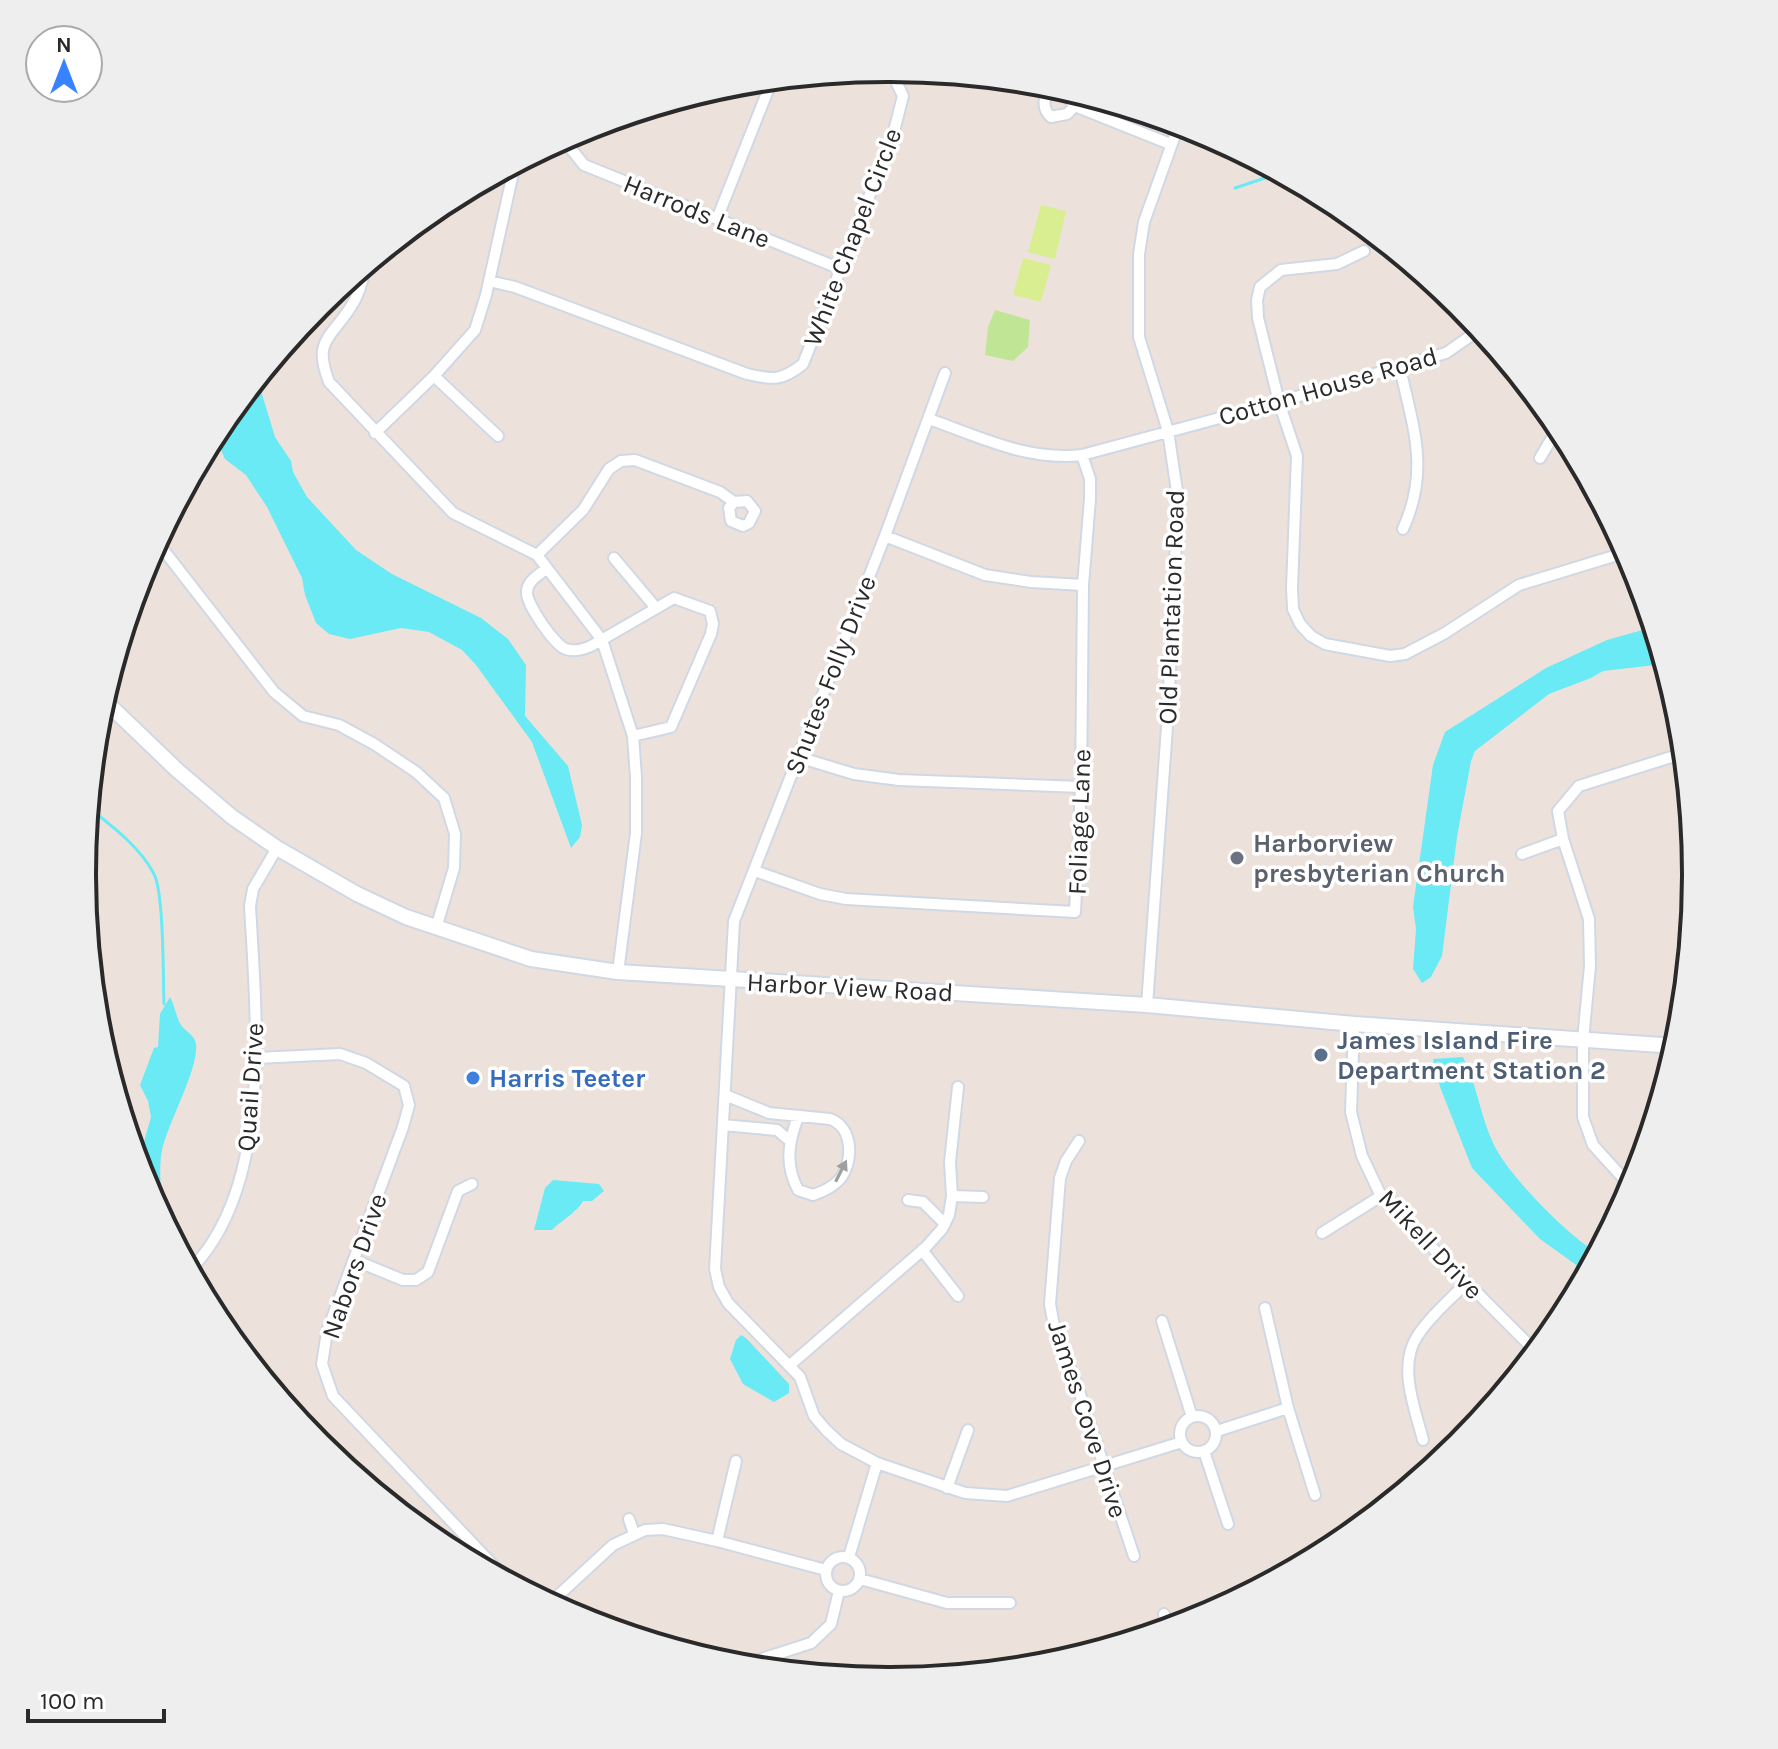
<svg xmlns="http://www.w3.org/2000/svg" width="1778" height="1749" font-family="Karla,sans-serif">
<rect width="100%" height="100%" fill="#ede2db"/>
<!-- green -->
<path fill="#c0e695" d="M 995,310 L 1030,320 L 1028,347 L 1013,361 L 985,355 L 988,327 Z"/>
<!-- pitch -->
<path fill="#d8ee90" d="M 1041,205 L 1066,211 L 1055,259 L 1028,252 Z
M 1023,258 L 1051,265 L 1041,302 L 1013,295 Z"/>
<!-- water -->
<path fill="#69eaf5" d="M 261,375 L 262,394 L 275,437 L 291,461 L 293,472 L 307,497 L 356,550 L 392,574 L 481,618 L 508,639 L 526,665 L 525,716 L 568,766 L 582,825 L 580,837 L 571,848 L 532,742 L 476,665 L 462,650 L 429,632 L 401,628 L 350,639 L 329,634 L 316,623 L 305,595 L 302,578 L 267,507 L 246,475 L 225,459 L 214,434 Z
M 1653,627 L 1664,664 L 1603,671 L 1591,678 L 1549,694 L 1475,751 L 1471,761 L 1457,837 L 1442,956 L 1431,977 L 1422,983 L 1413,969 L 1416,929 L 1413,907 L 1433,765 L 1445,732 L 1546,668 L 1607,640 Z
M 170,997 C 175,1006 176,1017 181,1025 C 186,1032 195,1035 196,1044 C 199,1068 168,1123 162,1150 C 158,1172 162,1197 163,1219 L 144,1183 L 138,1163 L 151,1117 L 148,1101 L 140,1085 L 154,1048 L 158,1047 L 160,1014 Z
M 1463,1057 C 1478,1087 1480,1116 1494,1145 C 1509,1176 1567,1235 1597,1253 L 1586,1272 L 1540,1239 L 1472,1168 L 1440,1087 L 1433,1059 Z
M 553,1180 L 599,1184 L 604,1191 L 592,1201 L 583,1201 C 579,1210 560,1222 552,1230 L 534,1230 L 545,1188 Z
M 741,1335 L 746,1338 L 789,1384 L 789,1393 L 774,1402 L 743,1384 L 730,1359 L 736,1340 Z"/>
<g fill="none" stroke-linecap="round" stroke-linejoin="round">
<!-- stream -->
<path stroke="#69eaf5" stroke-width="3" d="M 1235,188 L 1280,173
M 89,808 C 112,826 140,847 154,874 C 164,894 163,976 164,1004"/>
<!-- minor casing -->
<g stroke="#d0d8e4" stroke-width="14">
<path id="minor" d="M 1051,85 C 1045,96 1040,107 1051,117 L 1067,114 L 1075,106
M 1059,87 L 1075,106 L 1170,144
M 563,139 L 584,165 L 841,269
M 717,219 L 772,80
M 1364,251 L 1337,264 L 1281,270 L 1260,287 L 1257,300 L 1258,318 L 1279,402 L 1297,456 L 1292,588 L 1293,609 L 1300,624 L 1311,636 L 1325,644 L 1390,656 L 1405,654 L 1445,633 L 1519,585 L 1627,552
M 365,266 C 363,280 358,297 350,308 C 330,339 313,341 329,382 L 453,513 L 537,555 L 602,640 L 633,736 L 636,777 L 636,833 L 618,972
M 489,281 L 515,287 L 747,374 C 773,380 782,381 803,364 L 892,139 L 903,96 L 893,75 L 885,68
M 1400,368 C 1413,427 1430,470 1403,529
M 945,373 L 885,536 L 734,921 L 715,1269 L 719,1287 L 728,1303 L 800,1377 L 814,1416 L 826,1430 L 841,1444 L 877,1463 L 965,1493 L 1007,1496 L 1182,1442
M 434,376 L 498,436
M 929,419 C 980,437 1027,461 1082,455 L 1279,402 L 1446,353 L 1469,337 L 1476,325
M 375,433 L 434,376 L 475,330 L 486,295 L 515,164
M 1540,458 L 1559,426
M 885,536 L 985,575 L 1031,582 L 1083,585
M 162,548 L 274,692 L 303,716 L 339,725 L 374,744 L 416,772 L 444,798 L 455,834 L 454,868 L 436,928
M 537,555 L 583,510 L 609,469 L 621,461 L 635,460 L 720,492 L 734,502 L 747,501 L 755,511 L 749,523 L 743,526 L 731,521 L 729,508 L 734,502
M 614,558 L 656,608
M 547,568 C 539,575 527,581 527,592 C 526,604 555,646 566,649 C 574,652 584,649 591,646 L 674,598 L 710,611 L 713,624 L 711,634 L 671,727 L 633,736
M 798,757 L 854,774 L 899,780 L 1081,787
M 1522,854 L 1563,839
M 755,871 L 820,894 L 846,899 L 1075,912 L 1081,787 L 1083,585 L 1090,499 L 1090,479 L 1082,455
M 1147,1005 L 1168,713 L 1178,498 L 1168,431 L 1139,337 L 1139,254 L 1144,222 L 1179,124
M 1354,1024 L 1351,1112 L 1362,1156 L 1381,1196 L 1536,1352
M 257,1058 L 340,1054 L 366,1063 L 404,1086 L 409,1105 L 403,1127 L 327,1332 L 322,1364 L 333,1396 L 509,1582
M 725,1095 L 769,1113 L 830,1119 C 853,1127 854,1161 840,1179 C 833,1187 822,1192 813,1195 L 798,1190 C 785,1165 788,1143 798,1117
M 723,1125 L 777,1130 L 790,1141
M 1079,1141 L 1066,1161 L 1060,1178 L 1050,1304 L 1054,1326 L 1063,1354 L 1076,1382 L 1134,1556
M 1632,1188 L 1593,1145 L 1583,1117 L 1583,1040 L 1590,966 L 1589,919 L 1563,839 L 1558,811 L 1579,786 L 1684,753
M 952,1196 L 983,1197
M 908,1200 L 923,1202 L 945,1224
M 1322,1233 L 1381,1196
M 922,1250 L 958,1296
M 354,1260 L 403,1280 L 416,1280 L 428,1272 L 458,1191 L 472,1184
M 190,1270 C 274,1186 256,1015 250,906 L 253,889 L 277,848
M 1265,1308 L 1288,1408 L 1315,1495
M 1162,1321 L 1192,1417
M 790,1365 L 926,1247 L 942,1229 L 949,1215 L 952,1196 L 950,1162 L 958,1087
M1180 1434a18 18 0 1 1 36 0a18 18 0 1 1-36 0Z
M 1217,1431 L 1288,1408
M 1423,1440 C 1415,1409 1397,1365 1418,1335 C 1430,1316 1450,1300 1466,1283
M 1204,1451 L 1228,1524
M 947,1488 L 968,1430
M 629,1519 L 634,1534
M 717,1541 L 736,1461
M826 1574a17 17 0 1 1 34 0a17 17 0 1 1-34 0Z
M 849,1557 L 877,1463
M 860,1579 L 947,1603 L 1010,1603
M 550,1603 L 613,1545 L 645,1530 L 663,1529 L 717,1541 L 826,1570
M 1164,1614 L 1166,1629
M 740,1666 L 811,1643 L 831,1624 L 839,1591"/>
</g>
<!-- secondary casing -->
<g stroke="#d0d8e4" stroke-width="18">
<path id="secondary" d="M 103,699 L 177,770 L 232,817 L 277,848 L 357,894 L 406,917 L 531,959 L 618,972 L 1147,1005 L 1354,1024 L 1676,1046"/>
</g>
<!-- minor -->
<use href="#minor" stroke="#fff" stroke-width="10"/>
<!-- secondary -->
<use href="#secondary" stroke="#fff" stroke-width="14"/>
</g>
<!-- one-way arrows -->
<defs><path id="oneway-solid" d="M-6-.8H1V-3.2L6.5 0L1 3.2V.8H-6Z" transform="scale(2)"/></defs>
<use fill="#9f9f9f" href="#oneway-solid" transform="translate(841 1171) rotate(-63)"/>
<!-- markers -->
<circle fill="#6b7280" stroke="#fff" stroke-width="3" cx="1237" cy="858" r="8"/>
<circle fill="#5c6f8a" stroke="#fff" stroke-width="3" cx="1321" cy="1055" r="8"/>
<circle fill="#3f7fe0" stroke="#fff" stroke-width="3" cx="473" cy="1078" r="8"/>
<g text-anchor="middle" stroke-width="7" stroke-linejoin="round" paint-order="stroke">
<!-- street labels -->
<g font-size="26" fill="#2a2a2a" stroke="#fff">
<text transform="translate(697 211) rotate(22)" y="9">Harrods Lane</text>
<text transform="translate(852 237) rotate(-69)" y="9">White Chapel Circle</text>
<text transform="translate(1328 386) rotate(-16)" y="9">Cotton House Road</text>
<text transform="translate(1171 607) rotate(-88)" y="9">Old Plantation Road</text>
<text transform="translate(830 675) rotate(-69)" y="9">Shutes Folly Drive</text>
<text transform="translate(1079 822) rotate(-88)" y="9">Foliage Lane</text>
<text transform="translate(850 987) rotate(3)" y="9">Harbor View Road</text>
<text transform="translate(250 1087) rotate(-86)" y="9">Quail Drive</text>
<text transform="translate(1431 1244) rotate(47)" y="9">Mikell Drive</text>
<text transform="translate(354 1266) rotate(-71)" y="9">Nabors Drive</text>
<text transform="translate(1088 1419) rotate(72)" y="9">James Cove Drive</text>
</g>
<!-- worship labels -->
<g font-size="26" font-weight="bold" fill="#5b616d" stroke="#fff" text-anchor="start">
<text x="1253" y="852">Harborview<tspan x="1253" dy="30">presbyterian Church</tspan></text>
</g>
<!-- service labels -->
<g font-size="26" font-weight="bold" fill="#4e5e75" stroke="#fff" text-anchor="start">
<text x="1337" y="1049">James Island Fire<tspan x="1337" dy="30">Department Station 2</tspan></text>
</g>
<!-- shop labels -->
<g font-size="26" font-weight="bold" fill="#366cbe" stroke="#fff" text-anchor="start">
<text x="489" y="1087">Harris Teeter</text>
</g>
</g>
<!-- crop -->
<path d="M0 0H1778V1749H0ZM888 82H890A792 792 0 0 1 1682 874V875A792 792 0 0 1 890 1667H888A792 792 0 0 1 96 875V874A792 792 0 0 1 888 82Z" fill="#eee" fill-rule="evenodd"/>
<path fill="none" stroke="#2a2a2a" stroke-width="4" d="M888 82H890A792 792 0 0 1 1682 874V875A792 792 0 0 1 890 1667H888A792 792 0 0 1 96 875V874A792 792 0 0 1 888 82Z"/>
<!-- north arrow -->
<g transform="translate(64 64)"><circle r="38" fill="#ffffff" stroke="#aaaaaa" stroke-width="2"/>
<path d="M0-6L14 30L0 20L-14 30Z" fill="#3682ff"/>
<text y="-12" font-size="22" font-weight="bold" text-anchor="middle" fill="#2a2a2a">N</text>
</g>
<!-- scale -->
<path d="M28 1709v12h136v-12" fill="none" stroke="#2a2a2a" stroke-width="4"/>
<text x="40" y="1709" font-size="24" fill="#2a2a2a" stroke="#ffffff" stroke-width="6" paint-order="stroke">100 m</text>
</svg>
